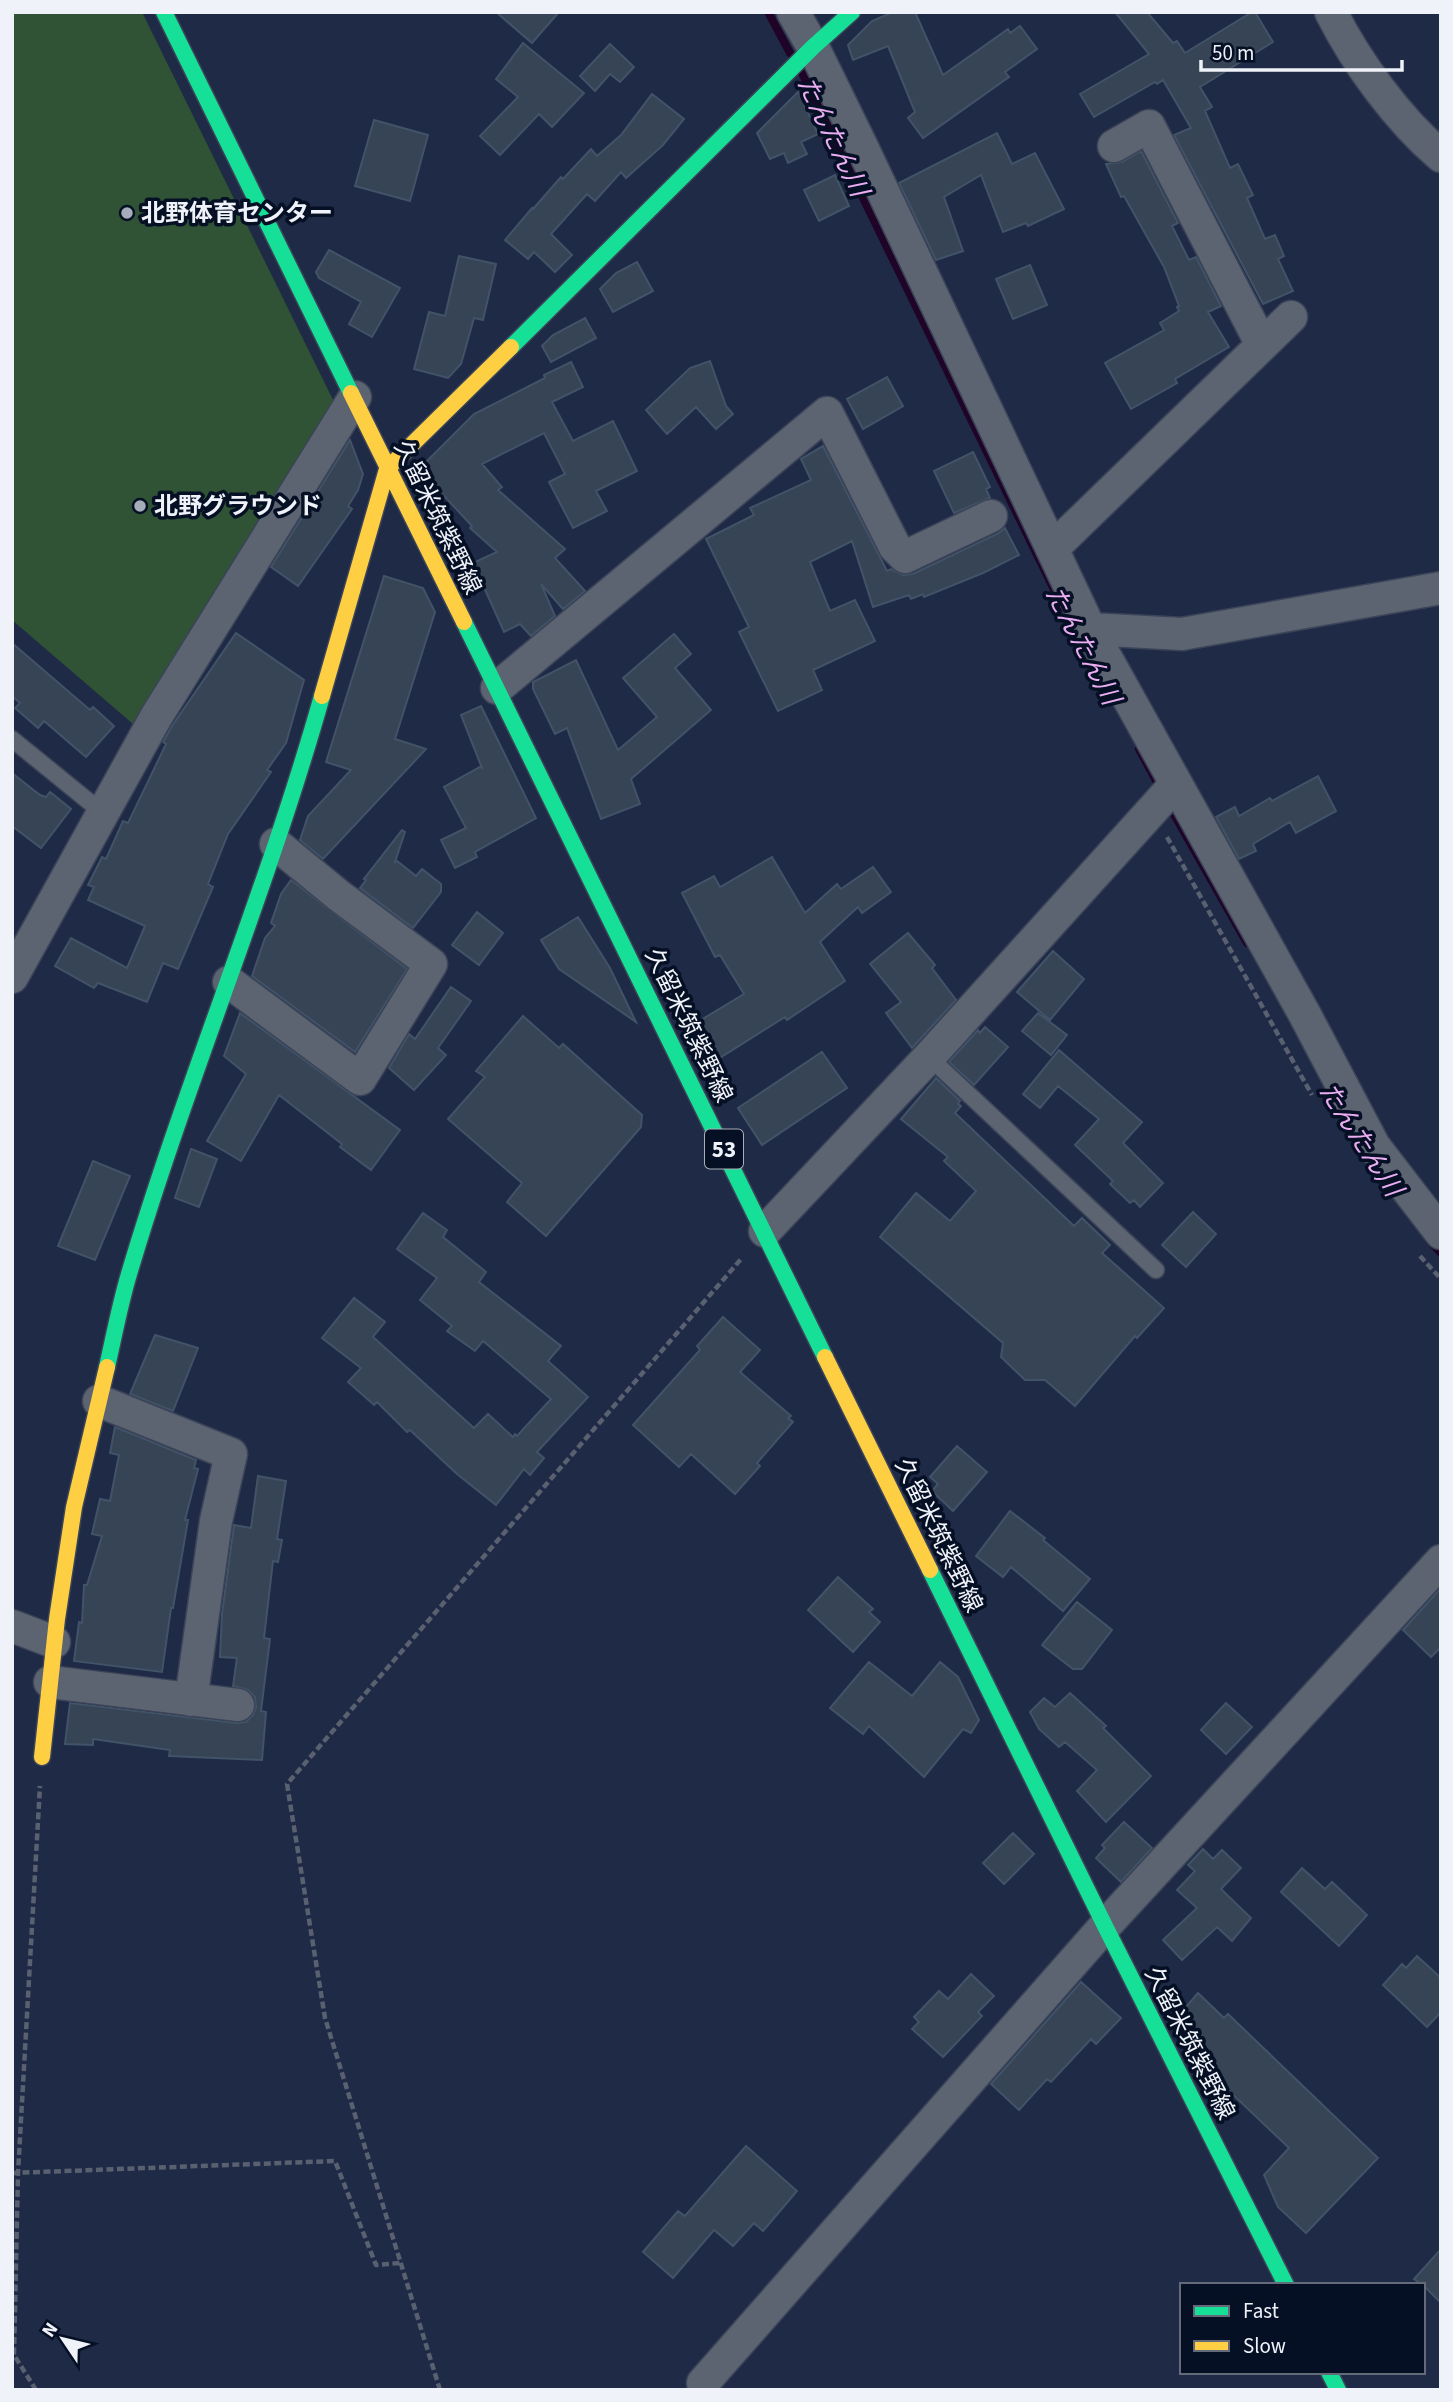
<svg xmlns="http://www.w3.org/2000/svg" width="1453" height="2402" font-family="'Source Sans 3','Noto Sans JP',sans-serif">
<rect width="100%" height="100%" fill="#1e2a46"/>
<!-- green -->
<path fill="#2f5334" d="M 12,12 L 142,12 L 340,414 L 133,724 L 12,620 Z"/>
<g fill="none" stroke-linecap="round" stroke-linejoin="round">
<!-- stream -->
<path stroke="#200427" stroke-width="8" d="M 768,12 L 790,53
M 802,73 L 1063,608
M 1139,749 L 1161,790
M 1167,802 L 1247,943
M 1429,1240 L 1441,1253"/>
</g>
<!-- building -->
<path fill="#364456" stroke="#425368" stroke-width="2" d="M 496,12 L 559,12 L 532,43 Z
M 893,12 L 915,12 L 943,75 L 1008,29 L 1010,33 L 1020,26 L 1037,49 L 1005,72 L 1009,77 L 923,138 L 908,118 L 915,112 L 888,46 L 853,60 L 848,45 L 872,21 Z
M 1115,12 L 1147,12 L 1173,43 L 1177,41 L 1185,53 L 1252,12 L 1255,12 L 1273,42 L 1200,87 L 1212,107 L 1205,111 L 1230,168 L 1238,164 L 1253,195 L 1247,198 L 1265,239 L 1275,235 L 1284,256 L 1278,259 L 1293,291 L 1263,304 L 1174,135 L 1191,128 L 1163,80 L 1157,84 L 1155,82 L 1094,117 L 1080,94 L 1149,54 Z
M 523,43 L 584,93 L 552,127 L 539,114 L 500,155 L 480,136 L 518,97 L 496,79 Z
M 610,44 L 634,67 L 620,82 L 610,74 L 595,91 L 580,76 Z
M 798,92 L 818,134 L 801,142 L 807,154 L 788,163 L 784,153 L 770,159 L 757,133 Z
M 652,94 L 684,119 L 663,145 L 626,178 L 621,172 L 595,201 L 587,194 L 551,234 L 572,255 L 555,272 L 534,252 L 528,259 L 505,240 L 532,208 L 533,209 L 561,177 L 563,179 L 591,149 L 597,156 L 621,135 Z
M 374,120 L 428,135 L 410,201 L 355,186 Z
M 997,133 L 1012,164 L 1035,153 L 1064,209 L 1028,226 L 1026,223 L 1003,232 L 981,175 L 944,197 L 963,251 L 936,260 L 899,183 Z
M 1141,151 L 1178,223 L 1172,226 L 1189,260 L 1196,257 L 1221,306 L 1208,312 L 1229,347 L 1175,379 L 1177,383 L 1131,409 L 1105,363 L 1164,330 L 1160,323 L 1179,311 L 1177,307 L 1179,306 L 1164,267 L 1124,196 L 1121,197 L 1106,164 L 1122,162 Z
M 835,175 L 849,206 L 819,221 L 804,190 Z
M 329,250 L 400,288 L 372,337 L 349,324 L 361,302 L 319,278 L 316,272 Z
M 459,256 L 496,264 L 483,320 L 474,318 L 461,364 L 448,378 L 414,369 L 429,312 L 445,316 Z
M 637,262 L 653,291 L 613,312 L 600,289 L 616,273 Z
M 1030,265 L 1047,305 L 1013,319 L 996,279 Z
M 585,318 L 596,338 L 551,362 L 542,346 L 553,335 Z
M 710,361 L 726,406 L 733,414 L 716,429 L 696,407 L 667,434 L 646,410 L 690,368 Z
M 571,362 L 583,387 L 552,402 L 573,441 L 613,421 L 637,471 L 596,491 L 607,511 L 573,528 L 549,482 L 565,474 L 544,433 L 482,464 L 502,487 L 498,490 L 565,549 L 555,558 L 585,591 L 563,609 L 541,584 L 555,616 L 531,636 L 520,624 L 504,632 L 473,563 L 497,552 L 470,528 L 472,526 L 419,469 L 474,414 L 545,378 L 544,375 Z
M 887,377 L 903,406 L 863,429 L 847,399 Z
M 350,440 L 363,474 L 358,490 L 348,506 L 352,509 L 298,586 L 271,567 Z
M 823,446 L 887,571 L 891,569 L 903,575 L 913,574 L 999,533 L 1005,528 L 1019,555 L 983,573 L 924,597 L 923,594 L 911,599 L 909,595 L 873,607 L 852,541 L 810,562 L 830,611 L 855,600 L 875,641 L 813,670 L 822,690 L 778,711 L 739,632 L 749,627 L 706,539 L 754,515 L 750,508 L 811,480 L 801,459 Z
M 973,452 L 990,487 L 986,489 L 990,498 L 954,513 L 934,471 Z
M 384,576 L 423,588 L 435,612 L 395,739 L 426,749 L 323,859 L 300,840 L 308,816 L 351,770 L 326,762 Z
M 236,633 L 304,680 L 286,743 L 267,770 L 271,772 L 228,834 L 208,884 L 213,887 L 178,969 L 163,963 L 147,1002 L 98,983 L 94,988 L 55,966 L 71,938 L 127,968 L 145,926 L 88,900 L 94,887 L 88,885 L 102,857 L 106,859 L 123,821 L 128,823 L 166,744 L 163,742 L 172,726 Z
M 674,634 L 691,654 L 675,668 L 711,710 L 631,779 L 640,804 L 601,819 L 567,728 L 555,734 L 533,689 L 533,682 L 576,660 L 618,750 L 657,717 L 623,678 Z
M 12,643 L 90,710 L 93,707 L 114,726 L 86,757 L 44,721 L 38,728 L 15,708 L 20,703 L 12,696 Z
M 481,706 L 536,818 L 475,852 L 477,857 L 455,868 L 441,840 L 466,828 L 444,787 L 480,767 L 482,768 L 461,715 Z
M 12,773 L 40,795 L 46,797 L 50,792 L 71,809 L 41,848 L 12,826 Z
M 1318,776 L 1336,811 L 1296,833 L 1290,822 L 1253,844 L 1256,851 L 1239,859 L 1216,817 L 1235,807 L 1239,816 L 1270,798 L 1272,801 Z
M 402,830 L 405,832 L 395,862 L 397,861 L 416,876 L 422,869 L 441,884 L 441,892 L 413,928 L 360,888 L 366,880 L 364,879 Z
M 772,857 L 805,913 L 837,884 L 841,889 L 873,867 L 891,892 L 862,913 L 858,907 L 820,942 L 845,981 L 787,1020 L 785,1017 L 718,1059 L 696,1023 L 744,994 L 720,955 L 715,957 L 682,893 L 714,876 L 720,887 Z
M 291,880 L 407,969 L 355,1052 L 252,976 L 265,938 L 275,926 L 271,923 L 281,894 Z
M 477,912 L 503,933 L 479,965 L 452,945 Z
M 578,917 L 610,968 L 636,1022 L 559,969 L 541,940 Z
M 908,933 L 935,965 L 932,968 L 956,1000 L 912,1048 L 886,1013 L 901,1002 L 870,964 Z
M 1053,951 L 1084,979 L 1050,1020 L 1017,992 Z
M 451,987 L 471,1001 L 438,1048 L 446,1055 L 414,1090 L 389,1068 L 409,1034 L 415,1039 Z
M 240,1013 L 400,1130 L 371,1170 L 340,1147 L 342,1144 L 279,1095 L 241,1161 L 207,1141 L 246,1074 L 224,1056 Z
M 1038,1013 L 1067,1035 L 1051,1055 L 1022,1031 Z
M 523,1016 L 559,1048 L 563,1044 L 642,1115 L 641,1127 L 546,1236 L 507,1202 L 522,1183 L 448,1119 L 485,1077 L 476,1071 Z
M 985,1027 L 1008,1047 L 974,1085 L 949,1062 L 978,1030 L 980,1033 Z
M 1059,1050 L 1142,1122 L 1123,1143 L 1163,1183 L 1140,1207 L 1134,1200 L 1130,1203 L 1110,1184 L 1113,1181 L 1075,1145 L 1099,1119 L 1058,1086 L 1040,1108 L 1023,1094 Z
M 822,1052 L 847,1088 L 762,1145 L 738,1108 Z
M 936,1078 L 960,1101 L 958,1104 L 961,1106 L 955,1113 L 1074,1226 L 1082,1218 L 1110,1245 L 1102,1253 L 1164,1308 L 1137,1338 L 1135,1336 L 1075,1406 L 1045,1380 L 1025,1380 L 1001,1357 L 1003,1343 L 880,1237 L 916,1193 L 950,1221 L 976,1191 L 944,1161 L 948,1157 L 901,1119 Z
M 191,1149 L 217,1159 L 199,1207 L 175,1198 Z
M 93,1161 L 130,1176 L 95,1260 L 58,1246 Z
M 1193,1212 L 1216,1234 L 1186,1267 L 1162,1245 Z
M 423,1213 L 447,1230 L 443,1237 L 486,1272 L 479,1282 L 561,1346 L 548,1361 L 588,1397 L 537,1452 L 544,1458 L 530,1475 L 524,1469 L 496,1505 L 457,1474 L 410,1430 L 407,1432 L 377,1402 L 374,1405 L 348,1382 L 361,1368 L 322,1338 L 354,1298 L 385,1322 L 373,1337 L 474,1428 L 488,1414 L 513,1437 L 515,1434 L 517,1436 L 551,1399 L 483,1341 L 475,1351 L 447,1331 L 452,1326 L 420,1300 L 437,1278 L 397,1249 Z
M 723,1317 L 760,1350 L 740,1372 L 791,1416 L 788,1418 L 793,1422 L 757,1463 L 760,1466 L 735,1494 L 691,1454 L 679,1467 L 633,1425 L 700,1350 L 697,1346 Z
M 155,1335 L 198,1348 L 173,1411 L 130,1394 Z
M 115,1427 L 196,1460 L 194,1468 L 198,1469 L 185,1520 L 188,1520 L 173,1608 L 171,1608 L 162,1672 L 74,1661 L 79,1622 L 82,1623 L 84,1585 L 87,1585 L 102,1536 L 92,1534 L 100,1499 L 110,1501 L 119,1455 L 110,1453 Z
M 957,1446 L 987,1472 L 953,1511 L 932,1491 L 938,1484 L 930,1477 Z
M 258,1476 L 286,1481 L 277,1539 L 282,1540 L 278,1562 L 273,1561 L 264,1638 L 270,1639 L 261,1711 L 266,1712 L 262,1760 L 169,1756 L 170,1750 L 93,1739 L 93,1745 L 65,1744 L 70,1703 L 236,1723 L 246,1722 L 253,1715 L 256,1707 L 255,1697 L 248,1690 L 233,1686 L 237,1658 L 220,1657 L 222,1614 L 234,1525 L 251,1528 Z
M 1010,1511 L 1045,1538 L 1043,1540 L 1090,1579 L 1063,1611 L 1011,1567 L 1003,1577 L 976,1556 Z
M 838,1577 L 873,1609 L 869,1612 L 880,1622 L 853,1652 L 808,1610 Z
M 1441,1588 L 1441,1647 L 1431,1657 L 1403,1630 Z
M 1077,1602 L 1112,1630 L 1082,1669 L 1073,1669 L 1042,1645 Z
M 869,1662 L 912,1696 L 940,1662 L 958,1677 L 979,1720 L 971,1733 L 963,1729 L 924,1777 L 869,1726 L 863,1734 L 830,1708 Z
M 1070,1693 L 1106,1726 L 1103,1728 L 1151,1776 L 1106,1822 L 1077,1791 L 1097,1770 L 1065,1742 L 1059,1747 L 1039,1729 L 1030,1712 L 1044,1698 L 1055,1707 Z
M 1226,1703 L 1252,1727 L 1226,1754 L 1201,1730 Z
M 1124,1822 L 1152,1848 L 1121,1882 L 1096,1858 L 1105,1848 L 1102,1845 Z
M 1013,1833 L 1034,1854 L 1004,1884 L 983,1863 Z
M 1203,1849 L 1213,1859 L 1222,1850 L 1241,1868 L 1221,1889 L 1251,1918 L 1232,1941 L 1217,1927 L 1182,1960 L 1163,1940 L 1197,1908 L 1177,1890 L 1195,1871 L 1188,1865 Z
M 1302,1868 L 1325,1889 L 1332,1882 L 1367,1915 L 1339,1946 L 1281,1892 Z
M 1417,1956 L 1441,1978 L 1441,2012 L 1427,2027 L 1383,1985 L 1402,1964 L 1406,1968 Z
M 971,1974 L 994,1996 L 978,2012 L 982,2016 L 943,2057 L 912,2029 L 919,2022 L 914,2017 L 939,1991 L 948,1999 Z
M 1081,1982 L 1121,2018 L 1096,2044 L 1091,2039 L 1051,2082 L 1047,2079 L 1019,2110 L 991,2084 Z
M 1198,1993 L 1224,2018 L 1228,2014 L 1378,2158 L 1306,2233 L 1278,2207 L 1264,2175 L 1289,2148 L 1207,2070 L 1195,2045 L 1202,2039 L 1179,2015 Z
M 746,2146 L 797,2191 L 763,2231 L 754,2223 L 733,2246 L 714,2230 L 673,2278 L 643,2252 L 678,2211 L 685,2216 Z
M 1441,2249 L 1441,2303 L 1423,2285 L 1414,2279 Z"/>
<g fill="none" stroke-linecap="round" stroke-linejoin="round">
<!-- lane casing -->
<g stroke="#3b4458" stroke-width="19">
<path id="lane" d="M 12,739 L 103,813
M 929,1057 L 1156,1270"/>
</g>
<!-- street casing -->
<g stroke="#3b4458" stroke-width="35">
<path id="street" d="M 793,12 L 813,47 L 862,147 L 1090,629 L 1305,1015 L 1374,1146 L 1441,1233
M 1331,12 C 1356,62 1398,120 1441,156
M 1114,146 L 1149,126 L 1262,345
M 1052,549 L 1291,317
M 1090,629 L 1182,634 L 1441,588
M 497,688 L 827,413 L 895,547 L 905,557 L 991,516
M 12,977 L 156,717 L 355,397
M 229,982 L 360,1079 L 431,964 L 338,895 L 276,844
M 765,1231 L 929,1057 L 1175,785
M 99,1401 L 231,1454 L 216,1521 L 191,1700
M 12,1626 L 54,1642
M 50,1682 L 238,1705
M 703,2383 L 1105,1926 L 1441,1561"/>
</g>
<!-- fast casing -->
<g stroke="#3b4458" stroke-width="19">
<path id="fast" d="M 164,12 L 351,393
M 511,347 L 813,47 L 852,12
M 464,622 L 825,1357
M 107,1367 C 114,1336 120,1304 129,1274 C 187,1079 267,891 322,696
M 930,1570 L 1105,1926 L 1286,2285
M 1329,2372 L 1338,2390"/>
</g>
<!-- slow casing -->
<g stroke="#3b4458" stroke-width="19">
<path id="slow" d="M 351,393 L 464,622
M 322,696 L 387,469 L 511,347
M 825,1357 L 930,1570
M 42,1757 L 57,1619 L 74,1507 L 107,1367"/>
</g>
<!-- path -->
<path stroke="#596070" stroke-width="4.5" stroke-dasharray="7 3.5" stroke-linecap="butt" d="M 1167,837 L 1312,1095
M 1420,1256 L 1441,1279
M 12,2173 L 335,2161 L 376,2265 L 400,2263
M 36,2390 L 14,2355 L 18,2173 L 40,1786
M 440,2390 L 325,2018 L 287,1784 L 742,1258"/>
<!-- lane -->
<use href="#lane" stroke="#5c6371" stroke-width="16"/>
<!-- street -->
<use href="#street" stroke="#5c6371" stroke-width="32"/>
<!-- fast -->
<use href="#fast" stroke="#16e098" stroke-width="16"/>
<!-- slow -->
<use href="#slow" stroke="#ffcf43" stroke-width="16"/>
</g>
<!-- markers -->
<g fill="#a6acba" stroke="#061025" stroke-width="2.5">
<circle cx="127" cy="213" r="7"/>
<circle cx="140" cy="506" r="7"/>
</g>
<g text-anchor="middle" stroke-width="7" stroke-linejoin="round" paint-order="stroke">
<!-- shield labels -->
<rect fill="#061025" stroke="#a9aeb9" stroke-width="2" x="705" y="1129.5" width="38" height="39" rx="5"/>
<g font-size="23" font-weight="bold" fill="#eff2f8">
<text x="724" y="1157">53</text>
</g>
<!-- poi labels -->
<g font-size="24" font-weight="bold" fill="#eff2f8" stroke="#061025" text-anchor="start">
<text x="141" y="221">北野体育センター</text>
<text x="154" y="514">北野グラウンド</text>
</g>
<!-- street labels -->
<g font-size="24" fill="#eff2f8" stroke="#061025">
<text transform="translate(438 517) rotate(64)" y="8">久留米筑紫野線</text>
<text transform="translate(689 1025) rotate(64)" y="8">久留米筑紫野線</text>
<text transform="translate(939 1535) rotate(64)" y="8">久留米筑紫野線</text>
<text transform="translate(1190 2043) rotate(63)" y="8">久留米筑紫野線</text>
</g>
<!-- water labels -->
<g font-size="26" font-style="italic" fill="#ebadf1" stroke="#061025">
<text transform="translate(833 136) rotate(64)" y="9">たんたん川</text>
<text transform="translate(1083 645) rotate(62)" y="9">たんたん川</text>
<text transform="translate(1361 1139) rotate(57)" y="9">たんたん川</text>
</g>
</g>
<!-- border -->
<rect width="1453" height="2402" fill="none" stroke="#eff2f8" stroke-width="28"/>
<!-- legend -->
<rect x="1180" y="2283" width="245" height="91" fill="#061025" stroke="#636a79" stroke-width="2"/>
<rect x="1194" y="2306" width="35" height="10" fill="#16e098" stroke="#636a79" stroke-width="2"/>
<text x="1243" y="2318" font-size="21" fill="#eff2f8">Fast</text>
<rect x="1194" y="2341" width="35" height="10" fill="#ffcf43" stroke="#636a79" stroke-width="2"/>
<text x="1243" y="2353" font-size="21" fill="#eff2f8">Slow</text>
<!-- north arrow -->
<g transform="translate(63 2339) rotate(305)" stroke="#061025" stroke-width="5" paint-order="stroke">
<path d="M0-5L12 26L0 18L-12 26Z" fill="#eff2f8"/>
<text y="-10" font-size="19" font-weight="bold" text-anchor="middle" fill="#eff2f8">N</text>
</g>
<!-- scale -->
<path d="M1201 60v10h201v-10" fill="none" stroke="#eff2f8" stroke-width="3.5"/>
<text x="1212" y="60" font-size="21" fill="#eff2f8" stroke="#061025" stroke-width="5" paint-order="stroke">50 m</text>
</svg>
